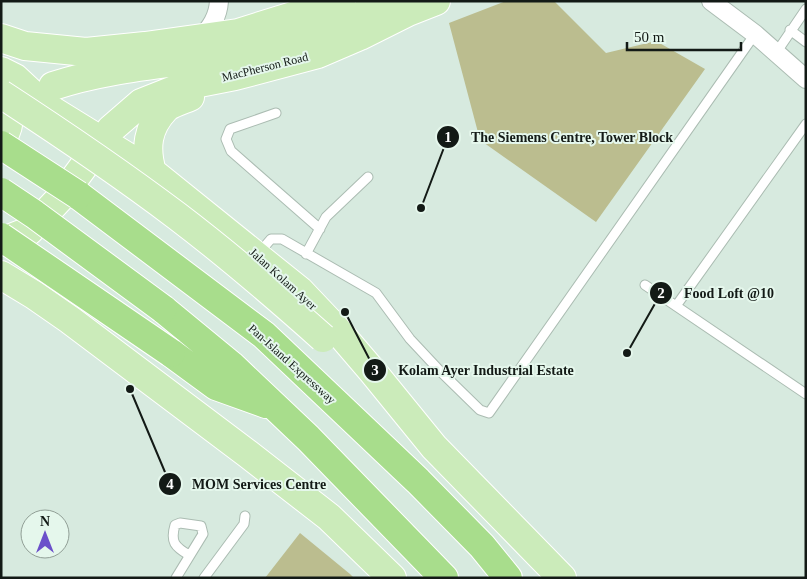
<svg xmlns="http://www.w3.org/2000/svg" width="807" height="579" font-family="Georgia,serif">
<rect width="100%" height="100%" fill="#d7eadf"/>
<!-- green -->
<path fill="#bbbd8f" d="M 506,1 L 554,1 L 606,53 L 656,41 L 705,69 L 596,222 L 480,140 L 449,23 Z
M 300,533 L 350,574 L 354,578 L 265,578 Z"/>
<g fill="none" stroke-linecap="round" stroke-linejoin="round">
<!-- lane casing -->
<g stroke="#abbcb2" stroke-width="11">
<path id="lane" d="M 790,30 L 806,42
M 776,53 L 806,9
M 276,113 L 230,129 L 226,139 L 231,151 L 320,229
M 259,253 L 271,239 L 282,239 L 376,293 L 410,339 L 439,370 L 480,410 L 489,413 L 755,34
M 306,254 L 326,217 L 368,177
M 645,285 L 806,394
M 676,306 L 806,124
M 176,578 L 203,534 L 201,526 L 180,523 L 175,525 C 170,542 175,547 189,555
M 204,578 L 244,524 L 245,516"/>
</g>
<!-- street casing -->
<g stroke="#abbcb2" stroke-width="20">
<path id="street" d="M 711,1 L 755,34 L 806,79
M 200,39 C 211,27 218,17 219,1"/>
</g>
<!-- primary casing -->
<g stroke="#fff" stroke-width="30">
<path id="primary" d="M 1,38 L 25,46 L 86,52 L 145,46 L 238,33 L 341,1
M 1,71 L 15,78 L 45,106 L 152,172 L 300,291 L 337,330 L 373,372 L 434,447 L 562,578
M 53,86 C 116,65 183,64 248,51 C 261,49 273,44 285,41 C 321,30 355,17 390,5
M 1,142 C 13,123 11,99 5,78
M 152,172 C 145,148 147,128 165,109 C 171,103 183,100 190,97
M 1,242 L 29,231 L 61,197 L 111,129 L 141,103 L 184,86 L 235,76 L 318,54 L 360,36 L 408,12 L 436,1
M 1,275 L 34,295 L 70,320 L 248,454 L 329,517 L 392,578"/>
</g>
<!-- highway casing -->
<g stroke="#fff" stroke-width="30">
<path id="highway" d="M 78,195 L 264,335 L 418,481 L 482,546 L 508,578
M 163,309 L 231,365 L 308,438 L 444,578
M 171,353 L 216,386 L 266,404"/>
</g>
<!-- lane -->
<use href="#lane" stroke="#fff" stroke-width="9"/>
<!-- street -->
<use href="#street" stroke="#fff" stroke-width="18"/>
<!-- primary -->
<use href="#primary" stroke="#cbebba" stroke-width="28"/>
<!-- highway -->
<use href="#highway" stroke="#a8dd8c" stroke-width="28"/>
<!-- primary-bridge casing -->
<g stroke="#fff" stroke-width="30" stroke-linecap="butt">
<path id="primary-bridge" d="M 1,94 C 61,133 120,173 177,216 C 227,254 276,296 323,338"/>
</g>
<!-- highway-bridge casing -->
<g stroke="#fff" stroke-width="30" stroke-linecap="butt">
<path id="highway-bridge" d="M 1,145 L 78,195
M 1,192 L 34,214 L 163,309
M 1,237 L 171,353"/>
</g>
<!-- primary-bridge -->
<use href="#primary-bridge" stroke="#cbebba" stroke-width="28"/>
<!-- highway-bridge -->
<use href="#highway-bridge" stroke="#a8dd8c" stroke-width="28"/>
</g>
<g text-anchor="middle" stroke-width="4" stroke-linejoin="round" paint-order="stroke">
<!-- street labels -->
<g font-size="12" fill="#131a16" stroke="#e5f7ec">
<text transform="translate(265 67) rotate(-14)" y="4">MacPherson Road</text>
<text transform="translate(283 279) rotate(42)" y="4">Jalan Kolam Ayer</text>
<text transform="translate(292 364) rotate(42)" y="4">Pan-Island Expressway</text>
</g>
</g>
<!-- callouts -->
<path fill="none" stroke="#131a16" stroke-width="2" d="M421 208L448 137M627 353L661 293M345 312L375 370M130 389L170 484"/>
<g fill="#131a16" stroke="#e5f7ec" stroke-width="2">
<circle cx="421" cy="208" r="5"/>
<circle cx="627" cy="353" r="5"/>
<circle cx="345" cy="312" r="5"/>
<circle cx="130" cy="389" r="5"/>
<circle cx="448" cy="137" r="12"/>
<circle cx="661" cy="293" r="12"/>
<circle cx="375" cy="370" r="12"/>
<circle cx="170" cy="484" r="12"/>
</g>
<g font-size="15" text-anchor="middle" font-weight="bold" fill="#fff">
<text x="448" y="142">1</text>
<text x="661" y="298">2</text>
<text x="375" y="375">3</text>
<text x="170" y="489">4</text>
</g>
<g font-size="14" text-anchor="middle" font-weight="bold" fill="#131a16" stroke="#e5f7ec" stroke-width="4" stroke-linejoin="round" paint-order="stroke">
<text x="572" y="142">The Siemens Centre, Tower Block</text>
<text x="729" y="298">Food Loft @10</text>
<text x="486" y="375">Kolam Ayer Industrial Estate</text>
<text x="259" y="489">MOM Services Centre</text>
</g>
<!-- border -->
<rect width="807" height="579" fill="none" stroke="#131a16" stroke-width="5"/>
<!-- north arrow -->
<g transform="translate(45 534)"><circle r="24" fill="#e5f7ec" stroke="#919f96"/>
<path d="M0-4L9 19L0 12L-9 19Z" fill="#6b50ca"/>
<text y="-8" font-size="14" font-weight="bold" text-anchor="middle" fill="#131a16">N</text>
</g>
<!-- scale -->
<path d="M627 42v8h114v-8" fill="none" stroke="#131a16" stroke-width="2.5"/>
<text x="634" y="42" font-size="15" fill="#131a16" stroke="#e5f7ec" stroke-width="4" paint-order="stroke">50 m</text>
</svg>
